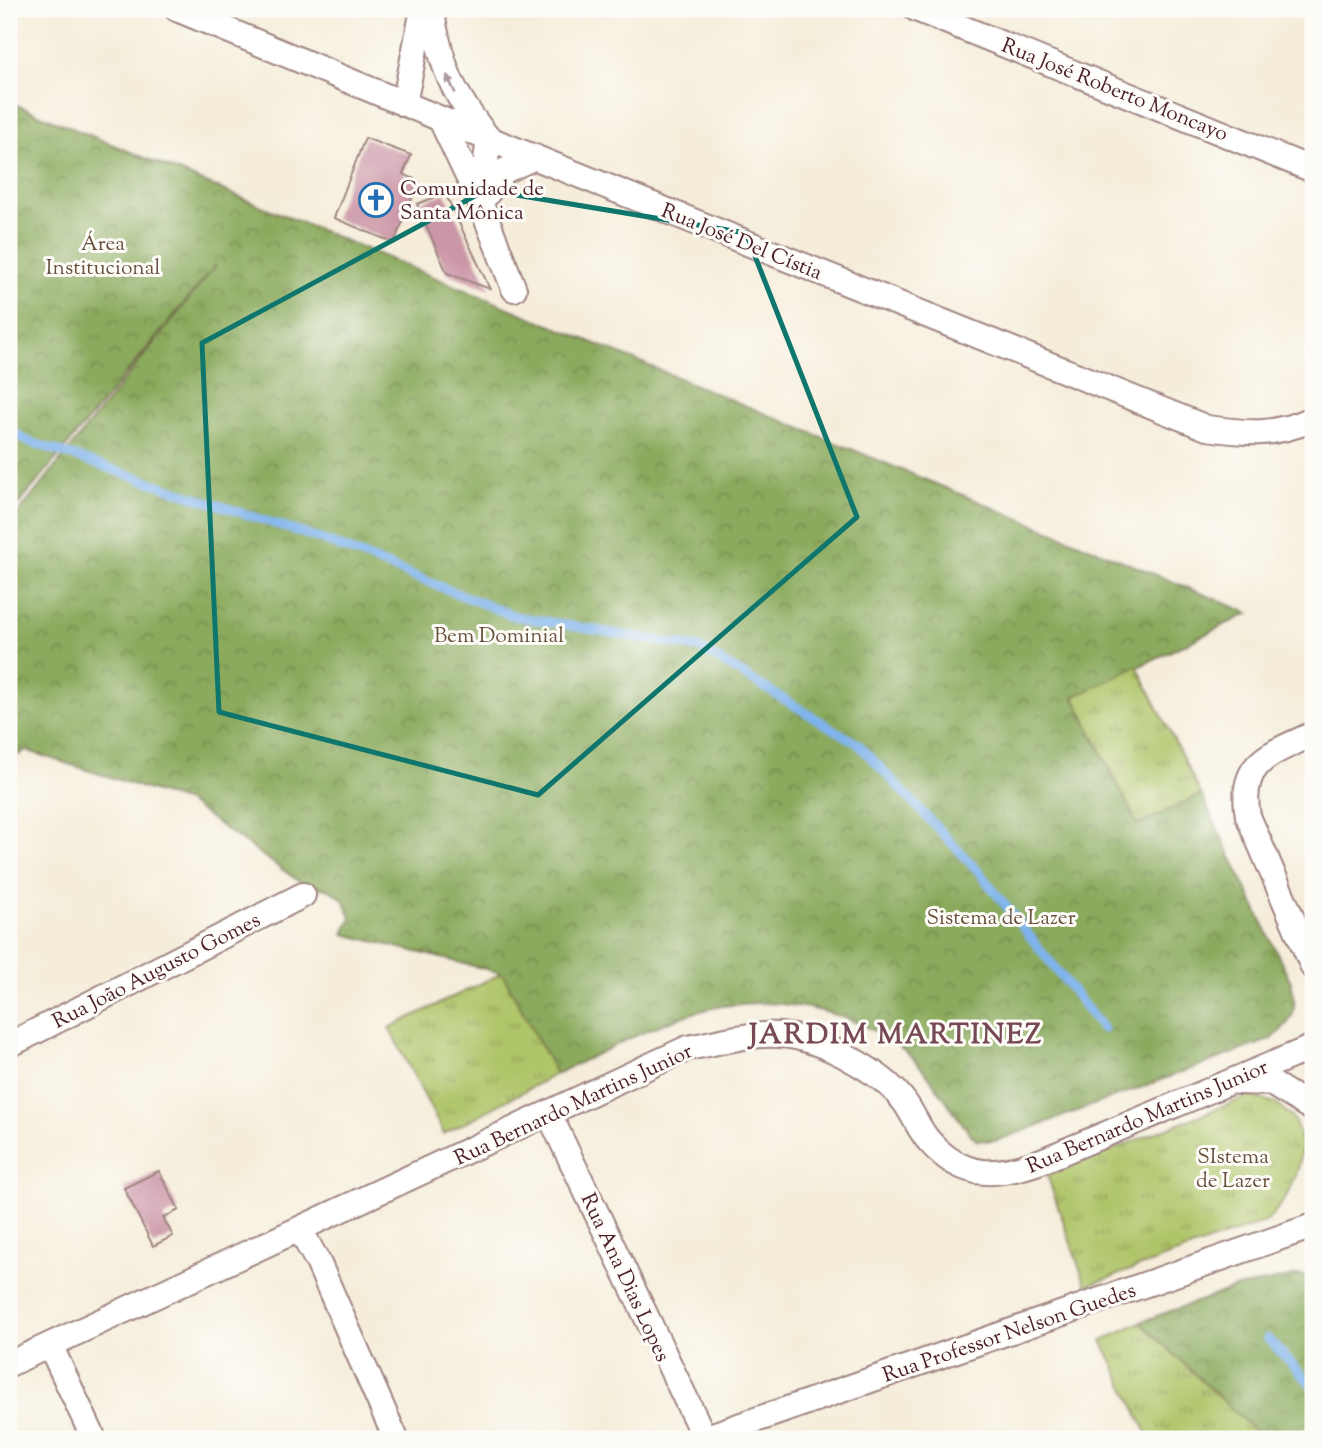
<svg xmlns="http://www.w3.org/2000/svg" width="1322" height="1448" font-family="'Sorts Mill Goudy',serif">
<defs>
<pattern id="forest-crowns" width="20" height="18" patternUnits="userSpaceOnUse" patternTransform="scale(1.75)"><rect width="20" height="18" fill="#8baa5d"/><path d="M2 6a3 3 0 1 1 6 0M12 15a3 3 0 1 1 6 0" fill="none" stroke="#748a4d"/></pattern>
<pattern id="park-tufts" width="24" height="20" patternUnits="userSpaceOnUse" patternTransform="scale(1.75)"><rect width="24" height="20" fill="#afc569"/><path d="M3 7l-1-3M5 7V3M7 7l1-3M15 17l-1-3M17 17v-4M19 17l1-3" fill="none" stroke="#909f57"/></pattern>
</defs>
<rect width="100%" height="100%" fill="#fdfcf7"/>
<filter id="ink" filterUnits="userSpaceOnUse"><feTurbulence type="fractalNoise" baseFrequency=".0143" numOctaves="2"/><feDisplacementMap in="SourceGraphic" scale="14" xChannelSelector="R" yChannelSelector="G"/><feConvolveMatrix kernelMatrix="1 2 1 2 8 2 1 2 1" color-interpolation-filters="sRGB"/></filter>
<filter id="wash" filterUnits="userSpaceOnUse"><feTurbulence type="fractalNoise" baseFrequency=".00686" numOctaves="4" result="noise"/><feDisplacementMap in="SourceGraphic" scale="28" xChannelSelector="R" yChannelSelector="G"/><feGaussianBlur stdDeviation="1.57" result="paint"/><feColorMatrix in="noise" values="0 0 0 0 0 0 0 0 0 0 0 0 0 0 0 0 0 1.4 0 .05"/><feComposite in="paint" operator="in"/></filter>
<g filter="url(#wash)">
<rect width="100%" height="100%" fill="#f5edda"/>
<!-- forest -->
<path fill="url(#forest-crowns)" stroke="#6a6444" stroke-width="2" d="M 9,102 L 1249,613 L 1074,698 L 1138,825 L 1201,794 L 1291,982 C 1298,1013 1295,1017 1272,1039 L 996,1141 L 976,1140 C 951,1113 934,1076 906,1052 C 861,1014 788,997 730,1005 C 673,1012 608,1050 556,1074 L 502,973 L 344,934 L 351,918 L 344,900 L 330,890 L 303,884 L 187,802 L 25,750 L 19,755 L 9,741 L 9,525 L 216,265 L 9,516 Z
M 1299,1275 L 1313,1276 L 1313,1439 L 1263,1439 L 1140,1322 L 1233,1289 Z"/>
<!-- park -->
<path fill="url(#park-tufts)" stroke="#7c724a" stroke-width="2" d="M 1137,666 L 1201,794 L 1138,825 L 1074,697 Z
M 502,973 L 556,1074 L 444,1134 L 389,1028 Z
M 1249,1096 C 1257,1099 1269,1100 1276,1104 C 1322,1130 1296,1193 1267,1221 L 1086,1286 L 1047,1175 Z
M 1140,1322 L 1263,1439 L 1150,1439 L 1102,1341 Z"/>
<g fill="none" stroke-linecap="round" stroke-linejoin="round">
<!-- stream -->
<path stroke="#7fb3ed" stroke-width="9" d="M 9,429 L 25,440 L 323,540 L 514,616 L 699,648 L 858,744 L 979,872 L 1103,1029
M 1267,1338 L 1313,1386"/>
</g>
<g id="blocks">
<!-- building -->
<path fill="#cb96a7" d="M 365,138 L 411,155 L 403,174 L 419,181 L 394,243 L 334,218 Z
M 445,193 L 490,289 L 447,273 L 417,204 Z
M 159,1171 L 179,1210 L 163,1218 L 173,1236 L 153,1246 L 124,1188 Z"/>
</g>
</g>
<g filter="url(#ink)">
<use href="#blocks" fill-opacity="0" stroke="#a08682" stroke-width="2"/>
<g fill="none" stroke-linecap="round" stroke-linejoin="round">
<!-- street casing -->
<g stroke="#a08682" stroke-width="28">
<path id="street" d="M 177,9 L 489,139 L 1207,428 C 1250,434 1273,436 1313,419
M 431,9 C 442,68 451,92 489,139 L 480,202
M 916,9 L 1313,170
M 404,104 L 423,9
M 441,120 L 480,202 L 514,289
M 483,199 L 504,171 L 535,157
M 1313,734 C 1271,754 1238,761 1248,816 L 1313,967
M 9,1045 L 303,895
M 1238,1082 L 1271,1083 L 1313,1109
M 549,1114 L 705,1439
M 300,1230 L 318,1262 L 396,1439
M 50,1345 L 94,1439
M 9,1364 L 688,1048 C 720,1042 756,1031 789,1036 C 824,1041 882,1072 903,1100 C 913,1112 918,1129 929,1141 C 964,1181 998,1177 1044,1160 L 1313,1047
M 704,1438 L 1313,1226"/>
</g>
<!-- street -->
<use href="#street" stroke="#fff" stroke-width="24"/>
</g>
<!-- one-way arrows -->
<defs><path id="oneway-solid" d="M-6-.8H1V-3.2L6.5 0L1 3.2V.8H-6Z" transform="scale(1.75)"/></defs>
<use fill="#ae9aa0" href="#oneway-solid" transform="translate(451 84) rotate(-115)"/>
</g>
<!-- marked area -->
<path fill="none" stroke="#0f766e" stroke-width="5" stroke-linejoin="round" d="M 486,190 L 746,233 L 857,517 L 538,795 L 219,712 L 202,343 Z"/>
<!-- icons -->
<defs>
<g id="church-ring" transform="scale(1.75)"><circle r="9.5" fill="#fdfcf7" stroke="#1f6fb2" stroke-width="1.5"/><path d="M-1.2-6h2.4v3.5h3.3v2.4h-3.3V6h-2.4V-.1h-3.3v-2.4h3.3Z" fill="#1f6fb2"/></g>
</defs>
<g fill-rule="evenodd">
<use href="#church-ring" x="376" y="200"/>
</g>
<g text-anchor="middle" stroke-width="6" stroke-linejoin="round" paint-order="stroke">
<!-- street labels -->
<g font-size="21" fill="#4a1f2b" stroke="#fdfcf7">
<text transform="translate(1115 89) rotate(22)" y="7">Rua José Roberto Moncayo</text>
<text transform="translate(742 241) rotate(22)" y="7">Rua José Del Cístia</text>
<text transform="translate(156 970) rotate(-27)" y="7">Rua João Augusto Gomes</text>
<text transform="translate(573 1104) rotate(-25)" y="7">Rua Bernardo Martins Junior</text>
<text transform="translate(1147 1116) rotate(-23)" y="7">Rua Bernardo Martins Junior</text>
<text transform="translate(626 1277) rotate(65)" y="7">Rua Ana Dias Lopes</text>
<text transform="translate(1009 1332) rotate(-19)" y="7">Rua Professor Nelson Guedes</text>
</g>
<!-- poi labels -->
<g font-size="21" fill="#4a1f2b" stroke="#fdfcf7" text-anchor="start">
<text x="400" y="195">Comunidade de<tspan x="400" dy="24">Santa Mônica</tspan></text>
</g>
<!-- park labels -->
<g font-size="21" fill="#68513e" stroke="#fdfcf7">
<text x="103" y="250">Área<tspan x="103" dy="24">Institucional</tspan></text>
<text x="499" y="642">Bem Dominial</text>
<text x="1001" y="924">Sistema de Lazer</text>
<text x="1233" y="1163">SIstema<tspan x="1233" dy="24">de Lazer</tspan></text>
</g>
<!-- district labels -->
<g font-size="28" font-weight="bold" letter-spacing="2" fill="#774956" stroke="#fdfcf7">
<text x="896" y="1043">JARDIM MARTINEZ</text>
</g>
</g>
<!-- margin -->
<rect width="1322" height="1448" fill="none" stroke="#fdfcf7" stroke-width="35"/>
</svg>
